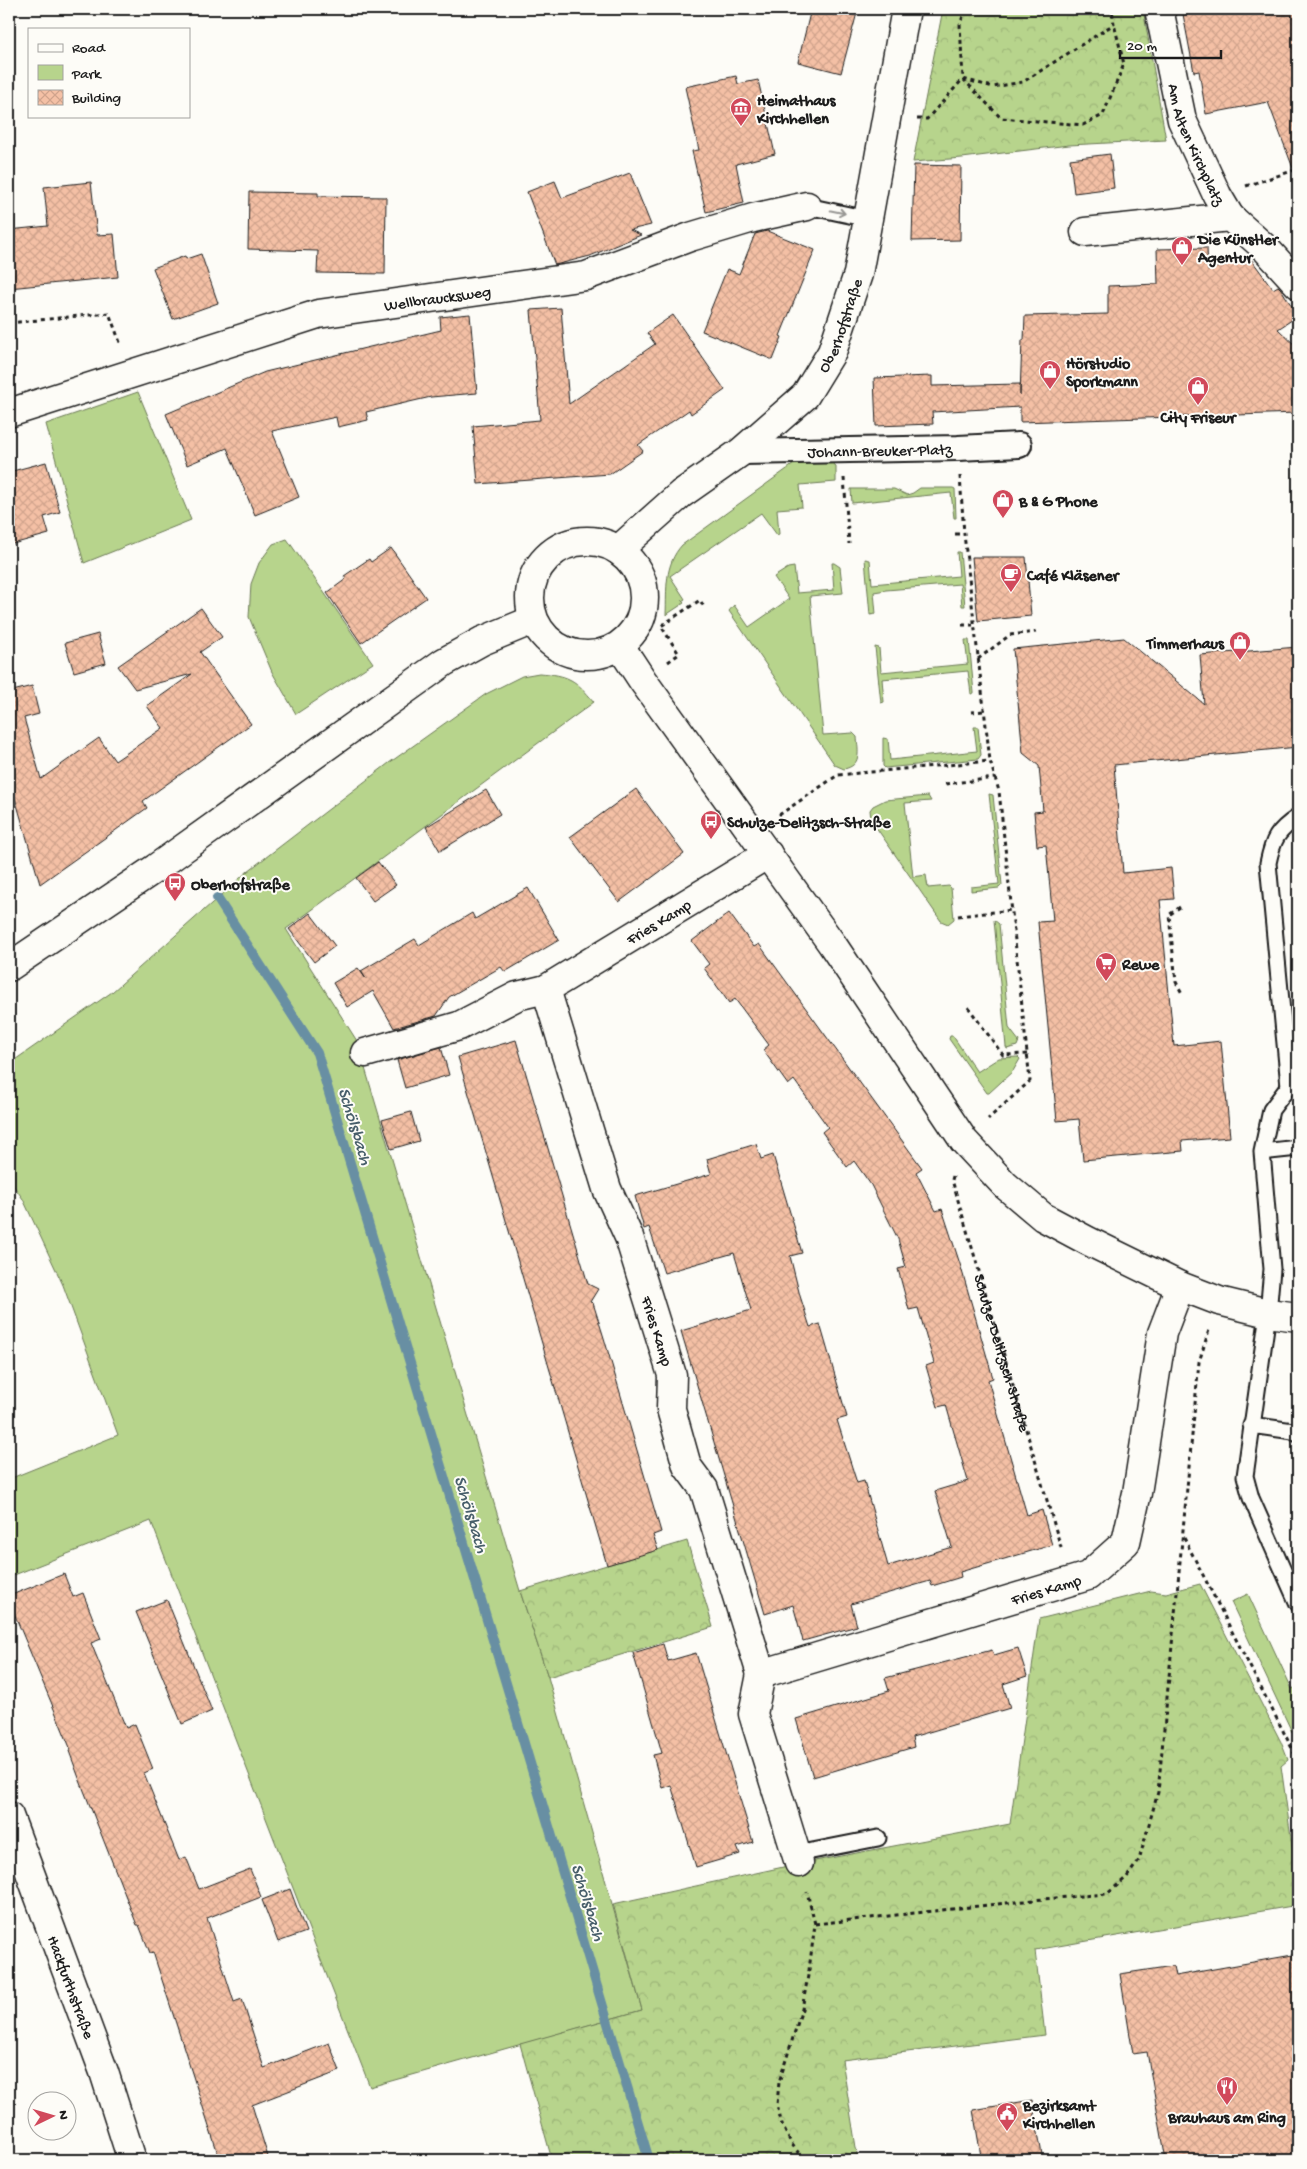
<svg xmlns="http://www.w3.org/2000/svg" width="1307" height="2169" font-family="'Gochi Hand',sans-serif">
<defs>
<pattern id="forest-crowns" width="20" height="18" patternUnits="userSpaceOnUse" patternTransform="scale(1.25)"><rect width="20" height="18" fill="#b7d48c"/><path d="M2 6a3 3 0 1 1 6 0M12 15a3 3 0 1 1 6 0" fill="none" stroke="#9db578"/></pattern>
<pattern id="building-cross-hatch" width="8" height="8" patternUnits="userSpaceOnUse" patternTransform="scale(1.25)"><rect width="8" height="8" fill="#f4c0a5"/><path d="M0 0l8 8M0 8l8-8" fill="none" stroke="#d1a48d"/></pattern>
</defs>
<rect width="100%" height="100%" fill="#fdfcf7"/>
<filter id="ink" filterUnits="userSpaceOnUse"><feTurbulence type="fractalNoise" baseFrequency=".02" numOctaves="2"/><feDisplacementMap in="SourceGraphic" scale="10" xChannelSelector="R" yChannelSelector="G"/><feConvolveMatrix kernelMatrix="1 2 1 2 8 2 1 2 1" color-interpolation-filters="sRGB"/></filter>
<g filter="url(#ink)">
<!-- green -->
<path fill="#b7d48c" stroke="#6a7854" d="M 138,392 L 191,520 L 84,563 L 46,424 Z
M 832,463 L 836,466 L 836,482 L 800,485 L 802,507 L 777,509 L 779,534 L 777,535 L 761,513 L 670,576 L 685,599 L 682,601 L 684,603 L 666,615 C 667,589 664,565 682,545 L 794,464 Z
M 920,488 L 953,488 L 955,489 L 956,518 L 954,518 L 951,493 L 852,503 L 851,489 L 894,489 L 907,495 L 913,493 Z
M 287,539 L 373,663 L 296,714 L 272,672 L 249,617 L 251,584 L 259,563 L 273,544 Z
M 957,552 L 960,552 L 965,606 L 962,606 L 960,584 L 886,590 L 874,592 L 876,614 L 870,615 L 865,559 L 870,560 L 872,584 L 959,576 Z
M 832,563 L 834,563 L 840,567 L 843,593 L 810,596 L 823,735 L 853,733 L 857,737 C 858,752 862,765 844,769 L 835,765 L 729,611 L 734,605 L 749,627 L 789,599 L 774,577 L 788,568 L 794,567 L 797,593 L 834,590 Z
M 965,640 L 969,640 L 974,693 L 971,694 L 968,671 L 882,679 L 884,702 L 881,703 L 875,647 L 879,648 L 881,672 L 968,664 Z
M 539,673 C 569,675 576,680 594,702 L 286,929 L 357,1041 L 520,1591 L 548,1677 L 642,2010 L 370,2087 L 151,1521 L 9,1577 L 9,1479 L 118,1435 L 63,1285 L 23,1199 L 9,1179 L 9,1064 L 112,992 L 248,871 L 389,763 L 486,694 L 522,676 Z
M 974,727 L 978,727 L 981,755 L 978,759 L 885,768 L 883,766 L 883,738 L 888,739 L 890,760 L 977,751 Z
M 989,794 L 993,795 L 1002,885 L 999,888 L 971,891 L 971,887 L 999,884 Z
M 928,796 L 931,801 L 905,803 L 913,877 L 926,875 L 928,888 L 949,886 L 951,888 L 954,919 L 948,924 L 941,921 L 871,820 L 870,810 L 873,806 L 885,800 Z
M 994,920 L 999,924 L 1009,1028 L 1019,1041 L 1017,1046 L 1007,1049 L 1006,1047 Z
M 950,1036 L 953,1036 L 977,1072 L 999,1058 L 1018,1057 L 1020,1059 L 1013,1071 L 989,1093 L 987,1093 L 949,1039 Z
M 1248,1594 L 1292,1689 L 1298,1686 L 1298,1728 L 1292,1732 L 1231,1602 Z"/>
<!-- forest -->
<path fill="url(#forest-crowns)" stroke="#6a7854" d="M 943,9 L 1143,9 L 1166,140 L 1069,145 L 962,158 L 913,162 Z
M 687,1541 L 713,1627 L 548,1677 L 520,1591 Z
M 1200,1584 L 1281,1742 L 1288,1760 L 1281,1766 L 1293,1852 L 1298,1852 L 1298,1905 L 1035,1950 L 1045,2035 L 842,2060 L 858,2160 L 552,2160 L 520,2044 L 642,2010 L 613,1904 L 788,1866 L 1010,1824 L 1039,1619 L 1151,1591 L 1166,1593 Z"/>
<g fill="none" stroke-linecap="round" stroke-linejoin="round">
<!-- stream -->
<path stroke="#688fa3" stroke-width="10" d="M 217,898 L 317,1053 L 649,2160"/>
</g>
<!-- building -->
<path fill="url(#building-cross-hatch)" stroke="#1c1c1c" d="M 811,9 L 858,9 L 841,73 L 798,62 Z
M 1182,9 L 1298,9 L 1298,176 L 1296,176 L 1268,102 L 1206,114 L 1199,71 L 1194,72 Z
M 736,76 L 738,84 L 758,80 L 775,154 L 736,164 L 744,203 L 706,212 L 692,151 L 699,150 L 685,87 Z
M 1110,154 L 1114,188 L 1074,193 L 1070,159 Z
M 914,165 L 961,166 L 960,240 L 912,241 Z
M 630,173 L 651,225 L 630,230 L 641,235 L 590,256 L 555,265 L 527,192 L 555,181 L 562,198 Z
M 91,182 L 97,235 L 114,234 L 118,277 L 9,288 L 9,230 L 48,226 L 44,187 Z
M 249,192 L 318,193 L 318,196 L 386,197 L 385,274 L 317,273 L 318,251 L 248,249 Z
M 767,231 L 815,250 L 780,336 L 782,337 L 773,360 L 702,331 L 727,269 L 739,274 L 755,234 Z
M 1207,248 L 1208,271 L 1248,255 L 1273,289 L 1278,286 L 1281,289 L 1298,316 L 1278,329 L 1298,348 L 1298,413 L 1020,422 L 1020,407 L 932,412 L 933,424 L 876,426 L 874,378 L 932,376 L 932,386 L 1020,384 L 1020,395 L 1022,340 L 1024,340 L 1025,316 L 1108,314 L 1108,286 L 1158,284 L 1157,249 Z
M 201,254 L 218,303 L 173,319 L 153,268 L 185,256 L 186,259 Z
M 561,308 L 569,404 L 655,344 L 647,333 L 673,315 L 725,390 L 691,414 L 689,410 L 638,445 L 643,451 L 610,474 L 478,484 L 473,426 L 540,420 L 531,310 Z
M 470,314 L 477,393 L 431,397 L 366,412 L 368,420 L 338,427 L 336,417 L 272,431 L 299,497 L 255,515 L 227,448 L 187,465 L 166,414 L 265,372 L 441,330 L 440,317 Z
M 46,462 L 60,512 L 44,517 L 49,534 L 9,545 L 9,472 Z
M 391,548 L 426,598 L 361,643 L 327,593 L 346,579 L 344,576 L 369,559 L 371,562 Z
M 972,557 L 1026,557 L 1031,616 L 978,621 Z
M 201,608 L 222,637 L 200,652 L 251,724 L 143,801 L 147,808 L 40,884 L 9,777 L 9,692 L 32,686 L 39,714 L 24,718 L 41,779 L 99,738 L 115,761 L 163,728 L 147,706 L 192,674 L 135,689 L 118,666 Z
M 98,634 L 106,663 L 74,672 L 65,643 Z
M 1124,638 L 1204,704 L 1200,655 L 1298,647 L 1298,747 L 1114,765 L 1123,873 L 1171,868 L 1174,899 L 1160,900 L 1174,1046 L 1221,1041 L 1230,1137 L 1182,1141 L 1183,1151 L 1083,1160 L 1079,1119 L 1057,1121 L 1038,922 L 1053,921 L 1046,845 L 1037,846 L 1034,812 L 1043,811 L 1039,766 L 1023,753 L 1013,649 Z
M 636,789 L 684,854 L 619,902 L 570,837 Z
M 486,790 L 500,814 L 440,851 L 426,827 Z
M 378,862 L 396,885 L 373,901 L 356,878 Z
M 528,888 L 559,940 L 505,972 L 501,967 L 449,997 L 436,1016 L 394,1028 L 373,991 L 347,1007 L 333,983 L 358,968 L 366,979 L 361,971 L 415,939 L 419,945 L 472,913 L 475,919 Z
M 310,913 L 335,946 L 314,962 L 289,929 Z
M 729,913 L 754,947 L 759,944 L 922,1168 L 916,1172 L 936,1211 L 942,1209 L 960,1264 L 993,1378 L 988,1380 L 1027,1515 L 1042,1510 L 1052,1545 L 960,1572 L 961,1577 L 932,1586 L 930,1581 L 851,1604 L 857,1626 L 803,1641 L 793,1605 L 765,1614 L 681,1331 L 751,1310 L 734,1253 L 664,1273 L 649,1227 L 644,1229 L 635,1196 L 711,1174 L 707,1159 L 756,1144 L 761,1159 L 773,1155 L 802,1253 L 790,1256 L 800,1296 L 810,1327 L 820,1324 L 847,1417 L 837,1420 L 857,1483 L 864,1481 L 888,1566 L 952,1547 L 935,1491 L 968,1481 L 946,1405 L 938,1407 L 926,1366 L 934,1363 L 918,1308 L 909,1310 L 898,1269 L 906,1267 L 898,1239 L 871,1185 L 854,1161 L 847,1167 L 822,1132 L 828,1127 L 794,1080 L 788,1085 L 763,1050 L 769,1045 L 735,999 L 729,1003 L 704,968 L 709,964 L 692,941 Z
M 516,1040 L 588,1284 L 598,1289 L 590,1302 L 593,1303 L 604,1338 L 661,1532 L 653,1535 L 658,1550 L 607,1565 L 458,1057 Z
M 441,1047 L 449,1075 L 405,1088 L 397,1060 Z
M 411,1112 L 419,1141 L 391,1149 L 382,1120 Z
M 64,1574 L 73,1597 L 83,1593 L 101,1639 L 91,1643 L 126,1728 L 135,1724 L 153,1769 L 144,1773 L 179,1860 L 186,1857 L 199,1889 L 250,1869 L 261,1897 L 207,1918 L 234,2002 L 242,1999 L 264,2068 L 329,2043 L 340,2071 L 252,2105 L 269,2160 L 220,2160 L 153,1952 L 150,1953 L 139,1925 L 137,1925 L 79,1778 L 69,1751 L 71,1750 L 9,1601 L 9,1596 Z
M 167,1600 L 212,1711 L 182,1724 L 136,1612 Z
M 663,1644 L 668,1661 L 696,1653 L 753,1842 L 737,1847 L 740,1854 L 696,1867 L 671,1785 L 662,1788 L 653,1755 L 662,1753 L 633,1653 Z
M 1018,1648 L 1027,1676 L 1003,1684 L 1010,1708 L 912,1737 L 914,1747 L 813,1777 L 796,1719 L 889,1691 L 885,1678 L 992,1650 L 994,1655 Z
M 290,1889 L 306,1932 L 278,1942 L 262,1900 Z
M 1298,1954 L 1298,2160 L 1166,2160 L 1147,2052 L 1133,2054 L 1120,1974 L 1173,1966 L 1175,1976 Z
M 1032,2100 L 1043,2160 L 991,2160 L 989,2154 L 981,2156 L 973,2110 Z"/>
<g fill="none" stroke-linecap="round" stroke-linejoin="round">
<!-- service casing -->
<g stroke="#1c1c1c" stroke-width="19">
<path id="service" d="M 807,206 L 868,219
M 1298,817 C 1277,831 1273,839 1268,863 L 1289,1086 L 1271,1110 L 1262,1152 L 1272,1269 L 1268,1313 L 1245,1476 L 1251,1498 L 1298,1604
M 1262,1152 L 1298,1148
M 1251,1425 L 1293,1431 L 1298,1434
M 797,1854 L 878,1838"/>
</g>
<!-- pedestrian casing -->
<g stroke="#1c1c1c" stroke-width="28">
<g id="pedestrian">
<path id="s2" d="M 741,452 L 958,448 L 1019,445"/>
</g>
</g>
<!-- minor casing -->
<g stroke="#1c1c1c" stroke-width="31">
<g id="minor">
<path id="s3" d="M 1159,9 L 1182,120 L 1217,195 L 1230,217"/>
<path d="M 1085,232 L 1230,217 L 1266,249 L 1298,284"/>
<path id="s4" d="M 9,413 L 318,314 L 586,276 L 690,237 L 753,218 L 807,206"/>
<path id="s5" d="M 546,989 L 607,1189 L 629,1237 L 672,1375 L 671,1409 L 687,1466 L 704,1489 L 761,1674 L 1088,1576 L 1126,1542 L 1137,1493 L 1162,1333 L 1180,1286"/>
<path id="s6" d="M 365,1053 L 459,1026 L 517,996 L 546,989 L 768,854"/>
<path d="M 761,1674 L 753,1714 L 799,1863"/>
</g>
</g>
<!-- tertiary casing -->
<g stroke="#1c1c1c" stroke-width="31">
<g id="tertiary">
<path d="M 620,646 L 643,681 L 832,944 L 964,1141 L 1005,1185 L 1043,1217 L 1088,1241 L 1180,1286 L 1219,1301 L 1268,1313 L 1298,1317"/>
<path id="s7" d="M 9,1816 L 104,2072 L 132,2160"/>
</g>
</g>
<!-- secondary casing -->
<g stroke="#1c1c1c" stroke-width="31">
<g id="secondary">
<circle cx="587" cy="598" r="57"/>
<path id="s8" d="M 618,550 L 681,494 L 741,452 L 805,396 L 832,352 L 858,274 L 906,9"/>
<path d="M 9,967 L 156,868 L 444,662 L 482,641 L 533,620"/>
</g>
</g>
<!-- path -->
<g stroke="#1c1c1c" stroke-width="3" stroke-dasharray="4 4" stroke-linecap="butt">
<path d="M 966,9 L 960,24 L 963,79 L 993,87 L 1023,82 L 1114,24 L 1112,9"/>
<path d="M 917,119 L 927,119 L 963,79 L 1001,118 L 1083,125 L 1103,115 L 1124,64 L 1114,24"/>
<path d="M 1246,186 L 1298,169"/>
<path d="M 9,323 L 109,313 L 121,345"/>
<path d="M 960,476 L 964,534 L 990,761 L 999,791 L 1030,1081 L 988,1119"/>
<path d="M 844,478 L 849,544"/>
<path d="M 955,534 L 964,534"/>
<path d="M 962,625 L 973,625"/>
<path d="M 978,659 L 1010,635 L 1036,632"/>
<path d="M 668,662 L 679,654 L 661,626 L 700,600 L 704,607"/>
<path d="M 971,712 L 984,711"/>
<path d="M 945,784 L 995,778"/>
<path d="M 779,815 L 838,775 L 990,761"/>
<path d="M 1180,907 L 1169,915 L 1176,982 L 1183,995"/>
<path d="M 958,916 L 1012,910"/>
<path d="M 968,1007 L 1003,1055 L 1027,1054"/>
<path id="s1" d="M 953,1176 L 952,1180 L 1062,1551"/>
<path d="M 1184,1538 L 1298,1760"/>
<path d="M 815,1924 L 1043,1899 L 1107,1894 L 1127,1877 L 1139,1860 L 1158,1792 L 1199,1362 L 1209,1330"/>
<path d="M 804,2160 L 791,2143 L 782,2125 L 777,2105 L 779,2082 L 802,2009 L 809,1970 L 815,1924 L 807,1892"/>
</g>
<!-- service -->
<use href="#service" stroke="#fdfcf7" stroke-width="15"/>
<!-- pedestrian -->
<use href="#pedestrian" stroke="#fdfcf7" stroke-width="24"/>
<!-- minor -->
<use href="#minor" stroke="#fdfcf7" stroke-width="28"/>
<!-- tertiary -->
<use href="#tertiary" stroke="#fdfcf7" stroke-width="28"/>
<!-- secondary -->
<use href="#secondary" stroke="#fdfcf7" stroke-width="28"/>
</g>
<!-- one-way arrows -->
<defs><path id="oneway-shaft" d="M-6 0H5M1.5-3L5.5 0L1.5 3" fill="none" stroke-width="1.6" stroke-linecap="round" stroke-linejoin="round" transform="scale(1.25)"/></defs>
<use stroke="#989794" href="#oneway-shaft" transform="translate(838 212) rotate(12)"/>
</g>
<!-- icons -->
<defs>
<g id="museum-pin" transform="scale(1.125)"><path d="M0 17L-7.5 6A9.5 9.5 0 1 1 7.5 6Z" fill="#d1495b" stroke="#fdfcf7"/><path d="M0-6L6-3V-2H-6V-3ZM-5-1h2V3h-2ZM-1-1h2V3h-2ZM3-1h2V3H3ZM-6 4H6V6H-6Z" fill="#fff"/></g>
<g id="shop-pin" transform="scale(1.125)"><path d="M0 17L-7.5 6A9.5 9.5 0 1 1 7.5 6Z" fill="#d1495b" stroke="#fdfcf7"/><path d="M-5-2.5h2.3a2.7 3.5 0 0 1 5.4 0H5L5.5 6h-11ZM-1.5-2.5h3a1.5 2.3 0 0 0-3 0Z" fill="#fff"/></g>
<g id="cafe-pin" transform="scale(1.125)"><path d="M0 17L-7.5 6A9.5 9.5 0 1 1 7.5 6Z" fill="#d1495b" stroke="#fdfcf7"/><path d="M-5.5-4.5H6V0H3Q3 3.5 0 3.5H-2.5Q-5.5 3.5-5.5 0ZM3-3.2v2h1.7v-2ZM-6 4.5H4V6H-6Z" fill="#fff"/></g>
<g id="bus-pin" transform="scale(1.125)"><path d="M0 17L-7.5 6A9.5 9.5 0 1 1 7.5 6Z" fill="#d1495b" stroke="#fdfcf7"/><path d="M-5-6H5V4H4V6H2V4H-2V6H-4V4H-5ZM-3.5-4V0h7V-4ZM-3.5 1.2v1.5H-2V1.2ZM2 1.2v1.5H3.5V1.2Z" fill="#fff"/></g>
<g id="supermarket-pin" transform="scale(1.125)"><path d="M0 17L-7.5 6A9.5 9.5 0 1 1 7.5 6Z" fill="#d1495b" stroke="#fdfcf7"/><path d="M-6-5.5h2.5l.6 2H6L4.5 2H-2.5L-4.4-4H-6ZM-1.5 3.2a1.3 1.3 0 1 0 .1 0ZM3 3.2a1.3 1.3 0 1 0 .1 0Z" fill="#fff"/></g>
<g id="restaurant-pin" transform="scale(1.125)"><path d="M0 17L-7.5 6A9.5 9.5 0 1 1 7.5 6Z" fill="#d1495b" stroke="#fdfcf7"/><path d="M-5-6h1v4h1v-4h1v4h1v-4h1v5L-1.5 .5V6h-2V.5L-5-1ZM5-6V6H3V1.5H1.5Q1.5-4 5-6Z" fill="#fff"/></g>
<g id="civic-pin" transform="scale(1.125)"><path d="M0 17L-7.5 6A9.5 9.5 0 1 1 7.5 6Z" fill="#d1495b" stroke="#fdfcf7"/><path d="M-.6-6.5H3V-4.5H.6V-3L4-1V1h2V6H-6V1h2V-1L-.6-3ZM-1.2 2.5V6h2.4V2.5Z" fill="#fff"/></g>
</defs>
<g fill-rule="evenodd">
<use href="#museum-pin" x="741" y="108"/>
<use href="#shop-pin" x="1182" y="247"/>
<use href="#shop-pin" x="1050" y="371"/>
<use href="#shop-pin" x="1198" y="387"/>
<use href="#shop-pin" x="1003" y="500"/>
<use href="#cafe-pin" x="1011" y="574"/>
<use href="#shop-pin" x="1240" y="642"/>
<use href="#bus-pin" x="711" y="821"/>
<use href="#bus-pin" x="175" y="883"/>
<use href="#supermarket-pin" x="1106" y="963"/>
<use href="#restaurant-pin" x="1227" y="2087"/>
<use href="#civic-pin" x="1007" y="2113"/>
</g>
<g text-anchor="middle" stroke-width="4" stroke-linejoin="round" paint-order="stroke">
<!-- poi labels -->
<g font-size="16" font-weight="bold" fill="#1c1c1c" stroke="#fdfcf7" text-anchor="start">
<text x="757" y="105">Heimathaus<tspan x="757" dy="18">Kirchhellen</tspan></text>
<text x="1198" y="244">Die Künstler<tspan x="1198" dy="18">Agentur</tspan></text>
<text x="1066" y="368">Hörstudio<tspan x="1066" dy="18">Sporkmann</tspan></text>
<text x="1198" y="422" text-anchor="middle">City Friseur</text>
<text x="1019" y="506">B &amp; G Phone</text>
<text x="1027" y="580">Café Kläsener</text>
<text x="1224" y="648" text-anchor="end">Timmerhaus</text>
<text x="727" y="827">Schulze-Delitzsch-Straße</text>
<text x="191" y="889">Oberhofstraße</text>
<text x="1122" y="969">Rewe</text>
<text x="1023" y="2110">Bezirksamt<tspan x="1023" dy="18">Kirchhellen</tspan></text>
<text x="1227" y="2122" text-anchor="middle">Brauhaus am Ring</text>
</g>
<!-- street labels -->
<g font-size="16" fill="#1c1c1c" stroke="#fdfcf7">
<text dy="6" stroke="none"><textPath href="#s3" startOffset="141">Am Alten Kirchplatz</textPath></text>
<text dy="6" stroke="none"><textPath href="#s4" startOffset="445">Wellbraucksweg</textPath></text>
<text dy="6" stroke="none"><textPath href="#s8" startOffset="322">Oberhofstraße</textPath></text>
<text dy="6" stroke="none"><textPath href="#s2" startOffset="139">Johann-Breuker-Platz</textPath></text>
<text dy="6" stroke="none"><textPath href="#s6" startOffset="324">Fries Kamp</textPath></text>
<text dy="6" stroke="none"><textPath href="#s5" startOffset="360">Fries Kamp</textPath></text>
<text dy="6" stroke="none"><textPath href="#s1" startOffset="184">Schulze-Delitzsch-Straße</textPath></text>
<text dy="6" stroke="none"><textPath href="#s5" startOffset="1019">Fries Kamp</textPath></text>
<text dy="6" stroke="none"><textPath href="#s7" startOffset="182">Hackfurthstraße</textPath></text>
</g>
<!-- water labels -->
<g font-size="18" font-style="italic" fill="#485f6b" stroke="#fdfcf7">
<text transform="translate(356 1126) rotate(73)" y="6">Schölsbach</text>
<text transform="translate(472 1514) rotate(73)" y="6">Schölsbach</text>
<text transform="translate(589 1902) rotate(73)" y="6">Schölsbach</text>
</g>
</g>
<!-- margin -->
<rect width="1307" height="2169" fill="none" stroke="#fdfcf7" stroke-width="30"/>
<rect x="15" y="15" width="1277" height="2139" fill="none" stroke="#1c1c1c" stroke-width="2" filter="url(#ink)"/>
<!-- legend -->
<rect x="28" y="28" width="162" height="90" fill="#fdfcf7" stroke="#a3a29f"/>
<rect x="38" y="44" width="25" height="8" fill="#fdfcf7" stroke="#a3a29f"/>
<text x="72" y="52" font-size="15" fill="#1c1c1c">Road</text>
<rect x="38" y="65" width="25" height="15" fill="#b7d48c" stroke="#a3a29f"/>
<text x="72" y="78" font-size="15" fill="#1c1c1c">Park</text>
<rect x="38" y="90" width="25" height="15" fill="url(#building-cross-hatch)" stroke="#a3a29f"/>
<text x="72" y="102" font-size="15" fill="#1c1c1c">Building</text>
<!-- north arrow -->
<g transform="translate(52 2116) rotate(85)"><circle r="24" fill="#fdfcf7" stroke="#a3a29f"/>
<path d="M0-4L9 19L0 12L-9 19Z" fill="#d1495b"/>
<text y="-8" font-size="14" font-weight="bold" text-anchor="middle" fill="#1c1c1c">N</text>
</g>
<!-- scale -->
<path d="M1120 50v8h101v-8" fill="none" stroke="#1c1c1c" stroke-width="2.5"/>
<text x="1127" y="50" font-size="15" fill="#1c1c1c" stroke="#fdfcf7" stroke-width="4" paint-order="stroke">20 m</text>
</svg>
